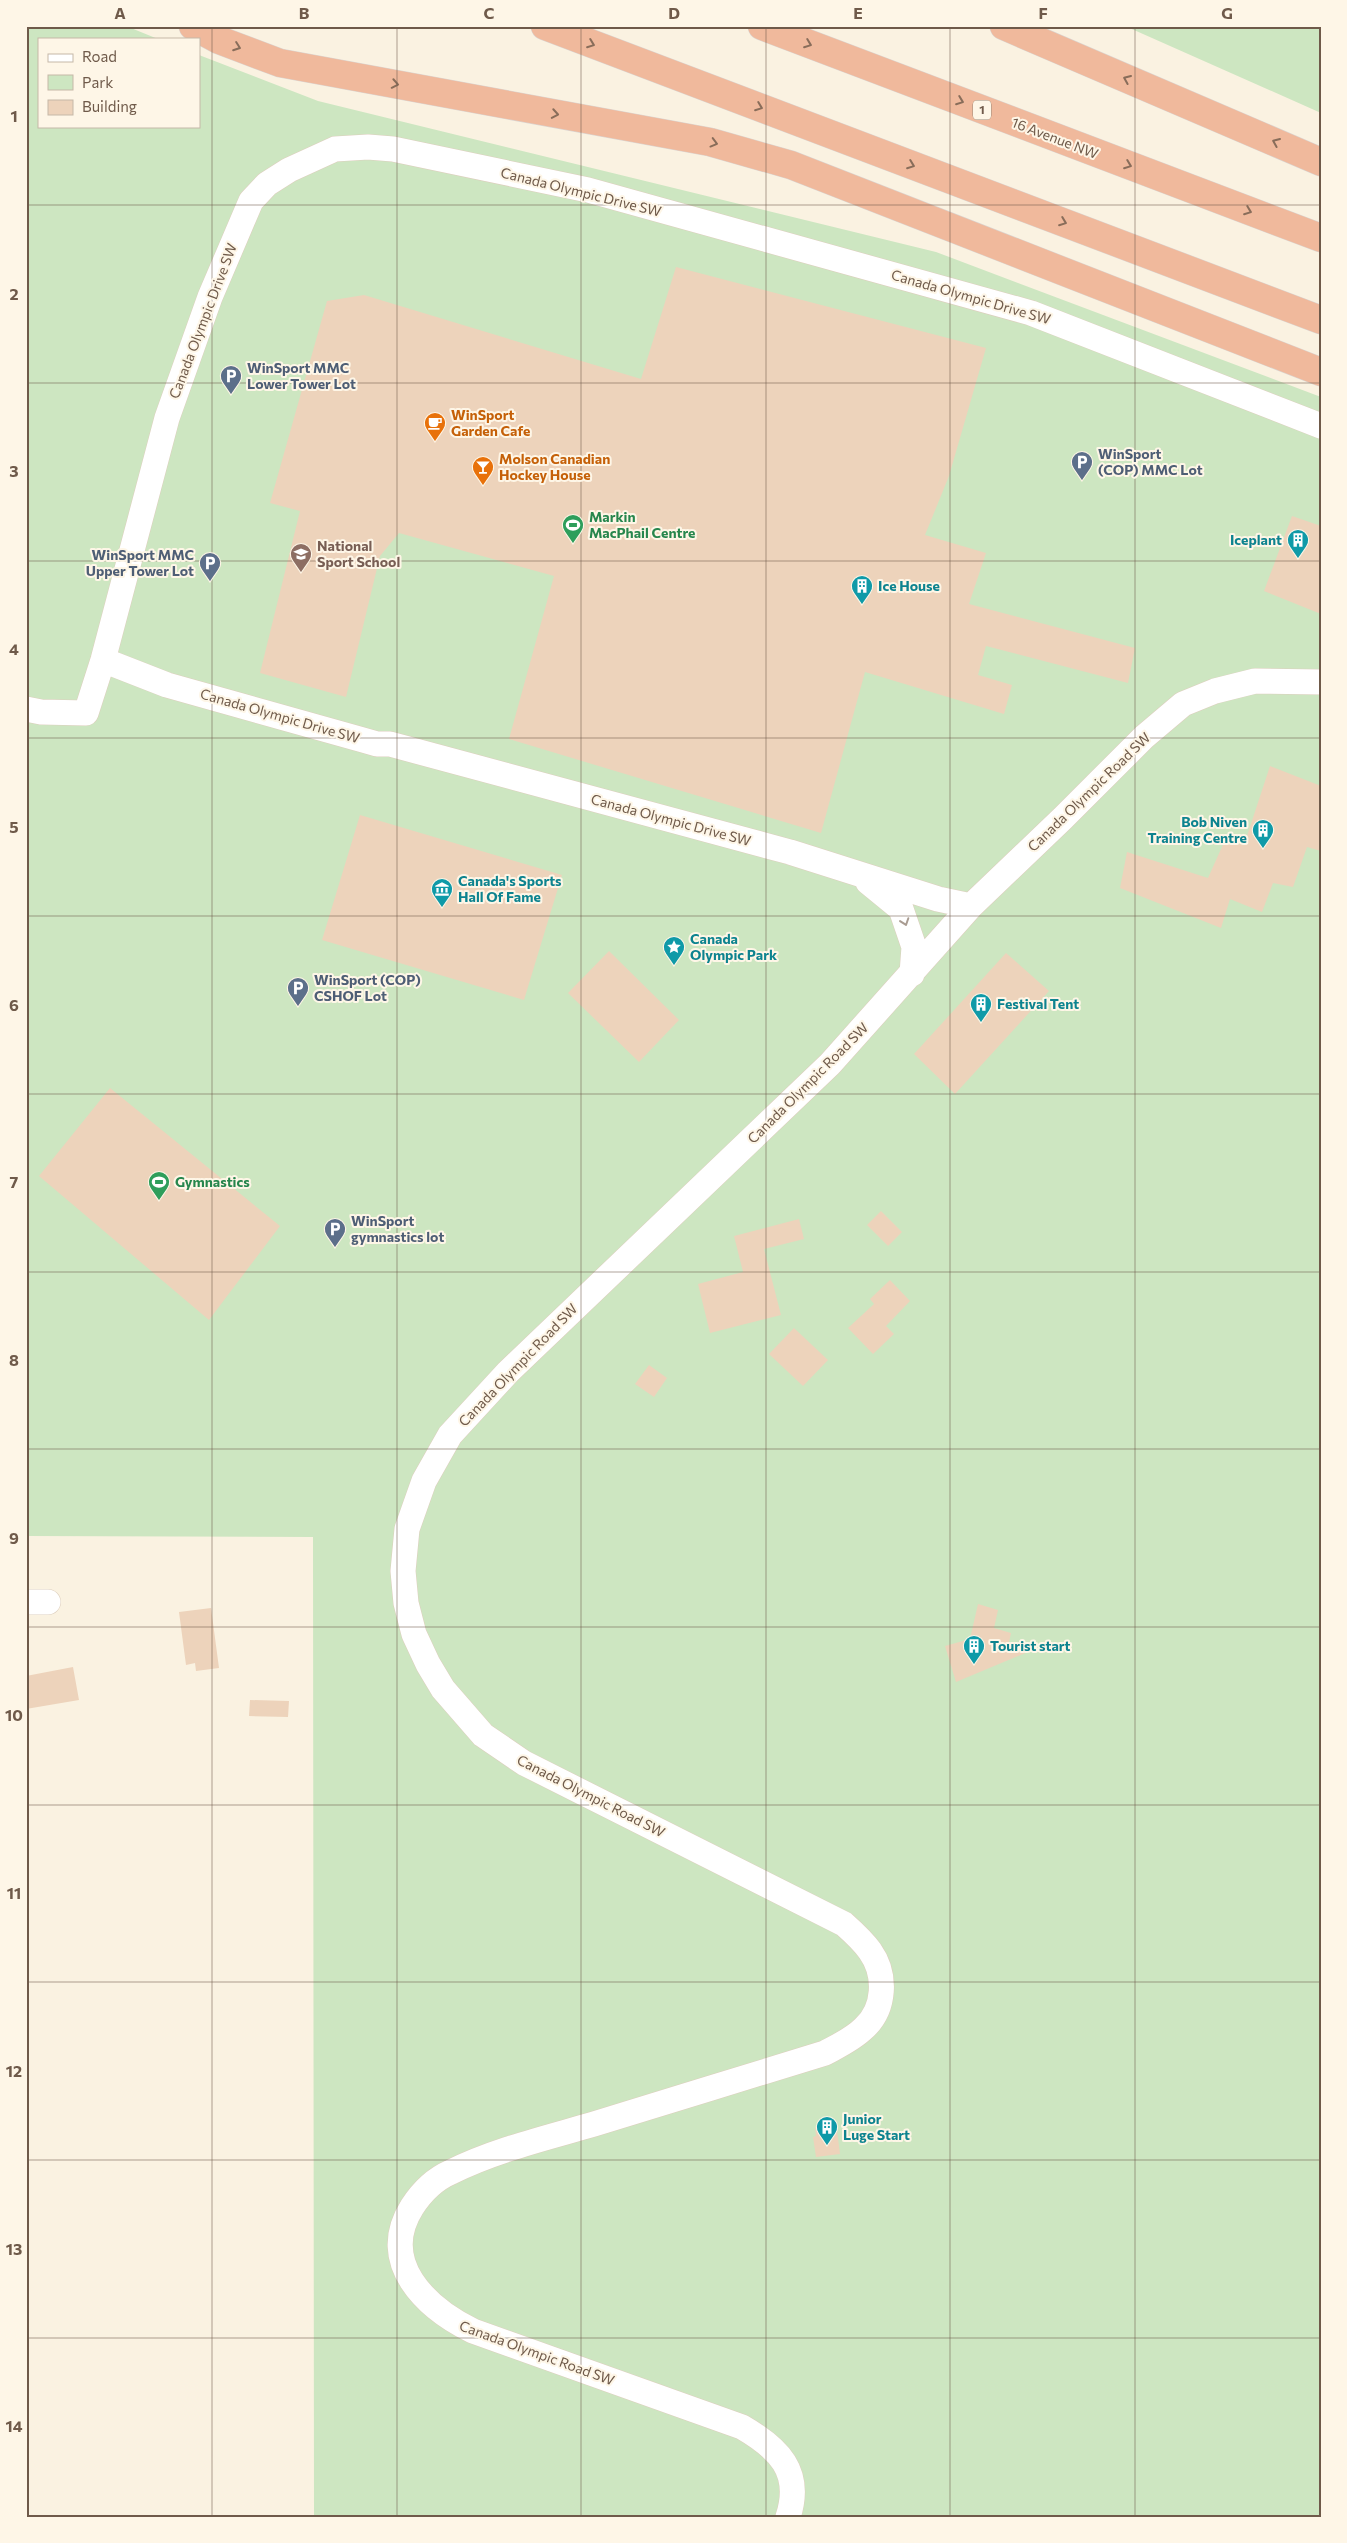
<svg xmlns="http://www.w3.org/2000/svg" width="1347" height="2543" font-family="Commissioner,sans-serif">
<rect width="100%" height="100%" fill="#faf2e1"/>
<!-- green -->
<path fill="#cde6c1" d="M 26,26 L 126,26 L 158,39 L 39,39 L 39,126 L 199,126 L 199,55 L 318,101 L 936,252 L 1321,397 L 1321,2517 L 314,2517 L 313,1537 L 26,1536 Z
M 1125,26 L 1321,26 L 1321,113 Z"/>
<!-- building -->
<path fill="#edd3bb" d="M 676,267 L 986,348 L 949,476 L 925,535 L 986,553 L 969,604 L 1135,648 L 1128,683 L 986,646 L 978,675 L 1012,685 L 1004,714 L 865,672 L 821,833 L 509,739 L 554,576 L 399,533 L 380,556 L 346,697 L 260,673 L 300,511 L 270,503 L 327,301 L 364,295 L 641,379 Z
M 1292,516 L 1321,526 L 1321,614 L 1264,591 Z
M 1270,766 L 1321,786 L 1321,851 L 1307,847 L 1293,887 L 1273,883 L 1262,912 L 1230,899 L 1221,928 L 1120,888 L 1127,852 L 1208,878 L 1225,840 L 1244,845 Z
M 360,815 L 562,875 L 524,1000 L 322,940 Z
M 609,951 L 679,1020 L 639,1062 L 568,993 Z
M 1006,953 L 1049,991 L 955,1094 L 914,1054 Z
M 110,1088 L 280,1226 L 209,1320 L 39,1176 Z
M 881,1211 L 902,1232 L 888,1246 L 867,1225 Z
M 799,1219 L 804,1239 L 764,1249 L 781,1315 L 710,1333 L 698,1284 L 743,1272 L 734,1236 Z
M 890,1280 L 910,1301 L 886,1326 L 894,1334 L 873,1354 L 848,1328 L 874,1304 L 870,1299 Z
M 794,1328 L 828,1360 L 803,1386 L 769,1354 Z
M 649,1365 L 667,1378 L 654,1397 L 635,1384 Z
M 978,1604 L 998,1610 L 994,1628 L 1011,1633 L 1008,1647 L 1033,1642 L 1035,1649 L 956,1682 L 945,1646 L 970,1639 Z
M 211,1608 L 219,1668 L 196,1671 L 195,1663 L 186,1665 L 179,1612 Z
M 73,1667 L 79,1700 L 26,1709 L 26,1676 Z
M 250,1700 L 289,1701 L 288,1717 L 249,1716 Z
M 833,2124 L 834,2130 L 837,2130 L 840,2154 L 816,2157 L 813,2137 L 816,2136 L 815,2127 Z"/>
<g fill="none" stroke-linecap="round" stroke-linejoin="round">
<!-- minor casing -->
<g stroke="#ddcfbe" stroke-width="26">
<path id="minor" d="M 103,660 L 167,685 L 363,740 L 377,744 L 390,744 L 790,852 L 938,899 L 971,906
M 26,709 L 41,712 L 86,713 L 103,660 L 167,418 L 210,297 L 251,201 L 267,184 L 289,170 L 335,149 L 368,147 L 393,149 L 588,190 L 1031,313 L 1321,426
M 868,882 L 901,909 L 914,947 L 912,974
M 26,1602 L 48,1602
M 788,2517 C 803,2471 778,2448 742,2427 L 473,2331 C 426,2308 377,2262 412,2207 C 421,2193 435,2179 451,2172 C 495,2150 546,2138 594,2124 C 671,2100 748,2077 825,2053 C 838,2046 853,2039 864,2028 C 885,2009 887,1975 870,1951 C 863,1941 853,1932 844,1924 L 524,1763 L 483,1735 L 443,1689 L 428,1664 L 414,1634 L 406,1603 L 403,1571 L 407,1529 L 424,1481 L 450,1435 L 508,1372 L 830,1064 L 971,906 L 1063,818 L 1144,737 L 1183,704 L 1215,691 L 1255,681 L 1321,682"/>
</g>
<!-- motorway casing -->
<g stroke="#dad4d0" stroke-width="29">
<path id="motorway" d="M 193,26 L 219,40 L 280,63 L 710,142 L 791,165 L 1321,372
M 545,26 L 1321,320
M 762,26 L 1321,238
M 1004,26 L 1321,162"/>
</g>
<!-- minor -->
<use href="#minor" stroke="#fff" stroke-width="25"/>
<!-- motorway -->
<use href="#motorway" stroke="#f0b99c" stroke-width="28"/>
</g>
<!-- one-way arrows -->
<defs><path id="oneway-chevron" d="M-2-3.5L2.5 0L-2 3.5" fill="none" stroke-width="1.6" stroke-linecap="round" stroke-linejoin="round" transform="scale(1.25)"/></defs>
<g stroke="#896d5a">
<use href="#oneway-chevron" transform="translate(591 44) rotate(21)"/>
<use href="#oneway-chevron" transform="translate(808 44) rotate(21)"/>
<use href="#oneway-chevron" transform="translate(237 47) rotate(20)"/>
<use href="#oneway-chevron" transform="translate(1127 79) rotate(-157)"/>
<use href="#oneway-chevron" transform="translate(395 84) rotate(11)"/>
<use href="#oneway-chevron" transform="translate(960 101) rotate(21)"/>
<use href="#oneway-chevron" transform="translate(759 107) rotate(21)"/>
<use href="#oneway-chevron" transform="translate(555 114) rotate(10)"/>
<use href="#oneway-chevron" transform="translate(1276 142) rotate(-157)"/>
<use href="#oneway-chevron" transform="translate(714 143) rotate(15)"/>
<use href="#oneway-chevron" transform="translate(911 165) rotate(21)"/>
<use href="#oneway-chevron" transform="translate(1128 165) rotate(21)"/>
<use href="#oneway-chevron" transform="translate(1248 211) rotate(21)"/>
<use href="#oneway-chevron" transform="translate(1063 222) rotate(21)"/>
</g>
<use stroke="#a99c92" href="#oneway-chevron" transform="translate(905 922) rotate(71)"/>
<!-- grid -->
<path fill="none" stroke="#6f5a4a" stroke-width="1" stroke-opacity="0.55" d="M 212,26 L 212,2517M 397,26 L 397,2517M 581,26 L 581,2517M 766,26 L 766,2517M 950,26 L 950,2517M 1135,26 L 1135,2517M 26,205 L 1321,205M 26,383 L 1321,383M 26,561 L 1321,561M 26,738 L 1321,738M 26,916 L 1321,916M 26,1094 L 1321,1094M 26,1272 L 1321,1272M 26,1449 L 1321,1449M 26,1627 L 1321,1627M 26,1805 L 1321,1805M 26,1982 L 1321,1982M 26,2160 L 1321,2160M 26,2338 L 1321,2338"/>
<!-- icons -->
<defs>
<g id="parking-pin" transform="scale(1.125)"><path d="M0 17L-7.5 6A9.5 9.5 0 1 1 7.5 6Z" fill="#5c6f8a" stroke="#fef6e7"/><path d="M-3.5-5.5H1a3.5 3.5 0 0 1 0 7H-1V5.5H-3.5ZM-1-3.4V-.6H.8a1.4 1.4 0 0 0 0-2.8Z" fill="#fff"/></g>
<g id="cafe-pin" transform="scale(1.125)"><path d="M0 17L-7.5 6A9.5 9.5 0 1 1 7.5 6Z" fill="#e8710a" stroke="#fef6e7"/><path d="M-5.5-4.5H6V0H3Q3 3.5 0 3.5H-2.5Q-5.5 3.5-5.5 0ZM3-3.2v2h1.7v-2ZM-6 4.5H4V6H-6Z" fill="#fff"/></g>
<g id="bar-pin" transform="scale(1.125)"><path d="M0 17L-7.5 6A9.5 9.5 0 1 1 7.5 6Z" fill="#e8710a" stroke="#fef6e7"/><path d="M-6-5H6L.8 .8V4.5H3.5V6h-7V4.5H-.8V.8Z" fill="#fff"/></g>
<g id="stadium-pin" transform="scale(1.125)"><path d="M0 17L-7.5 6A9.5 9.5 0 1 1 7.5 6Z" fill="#2e9e5b" stroke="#fef6e7"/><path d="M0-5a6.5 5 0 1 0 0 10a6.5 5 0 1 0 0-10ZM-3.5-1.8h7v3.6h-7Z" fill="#fff"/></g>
<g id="building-pin" transform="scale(1.125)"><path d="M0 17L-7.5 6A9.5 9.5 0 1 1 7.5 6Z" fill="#0f9aa8" stroke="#fef6e7"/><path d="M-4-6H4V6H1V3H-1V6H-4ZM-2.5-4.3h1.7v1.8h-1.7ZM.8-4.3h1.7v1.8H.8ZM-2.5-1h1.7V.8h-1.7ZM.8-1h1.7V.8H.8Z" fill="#fff"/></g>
<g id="school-pin" transform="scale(1.125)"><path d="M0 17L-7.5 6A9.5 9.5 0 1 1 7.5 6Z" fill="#8d6e63" stroke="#fef6e7"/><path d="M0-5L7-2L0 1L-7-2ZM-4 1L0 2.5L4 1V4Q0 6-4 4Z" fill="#fff"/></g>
<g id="museum-pin" transform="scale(1.125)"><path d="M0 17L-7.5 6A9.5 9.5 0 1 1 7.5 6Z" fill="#0f9aa8" stroke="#fef6e7"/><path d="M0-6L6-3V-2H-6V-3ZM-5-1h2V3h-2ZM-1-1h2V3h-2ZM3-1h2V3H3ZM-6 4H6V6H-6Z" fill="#fff"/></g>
<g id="sight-pin" transform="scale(1.125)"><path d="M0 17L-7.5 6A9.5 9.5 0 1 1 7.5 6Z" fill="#0f9aa8" stroke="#fef6e7"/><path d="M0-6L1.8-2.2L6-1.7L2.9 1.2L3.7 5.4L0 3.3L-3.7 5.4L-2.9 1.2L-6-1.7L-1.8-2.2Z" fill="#fff"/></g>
</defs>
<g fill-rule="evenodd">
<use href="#parking-pin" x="231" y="376"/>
<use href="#cafe-pin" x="435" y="423"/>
<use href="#parking-pin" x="1082" y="462"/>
<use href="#bar-pin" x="483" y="467"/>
<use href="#stadium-pin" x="573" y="525"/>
<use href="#building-pin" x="1298" y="540"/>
<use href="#school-pin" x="301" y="554"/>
<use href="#parking-pin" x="210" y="563"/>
<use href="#building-pin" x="862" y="586"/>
<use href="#building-pin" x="1263" y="830"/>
<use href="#museum-pin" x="442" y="889"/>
<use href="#sight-pin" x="674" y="947"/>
<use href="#parking-pin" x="298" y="988"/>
<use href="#building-pin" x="981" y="1004"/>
<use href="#stadium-pin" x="159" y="1182"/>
<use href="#parking-pin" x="335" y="1229"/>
<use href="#building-pin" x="974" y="1646"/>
<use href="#building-pin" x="827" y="2127"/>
</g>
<g text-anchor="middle" stroke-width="4" stroke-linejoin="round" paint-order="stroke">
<!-- shield labels -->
<rect fill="#fef6e7" stroke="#9a8979" stroke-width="1" x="973" y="100.5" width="18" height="19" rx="4"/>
<g font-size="12" font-weight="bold" fill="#6f5a4a">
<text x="982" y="114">1</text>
</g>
<!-- street labels -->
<g font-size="14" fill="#6f5a4a" stroke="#fef6e7">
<text transform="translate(1055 138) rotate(21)" y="5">16 Avenue NW</text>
<text transform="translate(581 192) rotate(14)" y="5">Canada Olympic Drive SW</text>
<text transform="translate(971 297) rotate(16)" y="5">Canada Olympic Drive SW</text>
<text transform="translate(203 321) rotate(-69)" y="5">Canada Olympic Drive SW</text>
<text transform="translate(280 716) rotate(16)" y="5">Canada Olympic Drive SW</text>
<text transform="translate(1089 792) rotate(-44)" y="5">Canada Olympic Road SW</text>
<text transform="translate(671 820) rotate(15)" y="5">Canada Olympic Drive SW</text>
<text transform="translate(808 1083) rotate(-45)" y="5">Canada Olympic Road SW</text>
<text transform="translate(518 1365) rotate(-46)" y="5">Canada Olympic Road SW</text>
<text transform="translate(591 1796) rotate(27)" y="5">Canada Olympic Road SW</text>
<text transform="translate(537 2353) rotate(20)" y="5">Canada Olympic Road SW</text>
</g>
<!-- service labels -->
<g font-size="14" font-weight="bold" fill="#4e5e75" stroke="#fef6e7" text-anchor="start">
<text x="247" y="373">WinSport MMC<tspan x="247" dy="16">Lower Tower Lot</tspan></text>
<text x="1098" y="459">WinSport<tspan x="1098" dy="16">(COP) MMC Lot</tspan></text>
<text x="194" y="560" text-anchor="end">WinSport MMC<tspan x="194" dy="16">Upper Tower Lot</tspan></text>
<text x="314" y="985">WinSport (COP)<tspan x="314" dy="16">CSHOF Lot</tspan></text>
<text x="351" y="1226">WinSport<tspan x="351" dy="16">gymnastics lot</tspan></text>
</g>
<!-- food labels -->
<g font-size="14" font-weight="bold" fill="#c56008" stroke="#fef6e7" text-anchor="start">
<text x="451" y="420">WinSport<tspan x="451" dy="16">Garden Cafe</tspan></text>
<text x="499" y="464">Molson Canadian<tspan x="499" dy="16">Hockey House</tspan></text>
</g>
<!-- leisure labels -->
<g font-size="14" font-weight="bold" fill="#27864d" stroke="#fef6e7" text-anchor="start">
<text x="589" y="522">Markin<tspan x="589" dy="16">MacPhail Centre</tspan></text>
<text x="175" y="1187">Gymnastics</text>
</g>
<!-- culture labels -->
<g font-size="14" font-weight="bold" fill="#0d838f" stroke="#fef6e7" text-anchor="start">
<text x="1282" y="545" text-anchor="end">Iceplant</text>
<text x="878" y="591">Ice House</text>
<text x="1247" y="827" text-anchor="end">Bob Niven<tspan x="1247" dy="16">Training Centre</tspan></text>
<text x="458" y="886">Canada's Sports<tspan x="458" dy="16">Hall Of Fame</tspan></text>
<text x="690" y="944">Canada<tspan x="690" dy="16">Olympic Park</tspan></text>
<text x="997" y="1009">Festival Tent</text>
<text x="990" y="1651">Tourist start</text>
<text x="843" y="2124">Junior<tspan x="843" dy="16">Luge Start</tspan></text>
</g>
<!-- education labels -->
<g font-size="14" font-weight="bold" fill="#785e54" stroke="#fef6e7" text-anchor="start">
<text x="317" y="551">National<tspan x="317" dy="16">Sport School</tspan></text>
</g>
</g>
<!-- border -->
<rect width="1347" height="2543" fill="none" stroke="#fef6e7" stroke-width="55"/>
<!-- legend -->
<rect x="38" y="38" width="162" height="90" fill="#fef6e7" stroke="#c5b8a8"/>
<rect x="48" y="54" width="25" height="8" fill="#ffffff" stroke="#c5b8a8"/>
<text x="82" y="62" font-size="15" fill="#6f5a4a">Road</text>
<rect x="48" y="75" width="25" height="15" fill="#cde6c1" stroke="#c5b8a8"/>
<text x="82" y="88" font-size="15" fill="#6f5a4a">Park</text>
<rect x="48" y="100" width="25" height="15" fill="#edd3bb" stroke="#c5b8a8"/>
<text x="82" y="112" font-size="15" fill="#6f5a4a">Building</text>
<rect x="28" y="28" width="1292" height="2488" fill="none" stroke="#6f5a4a" stroke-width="2"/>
<g font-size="16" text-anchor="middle" font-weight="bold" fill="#6f5a4a">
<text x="120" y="19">A</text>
<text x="304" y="19">B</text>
<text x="489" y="19">C</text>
<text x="674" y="19">D</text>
<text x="858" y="19">E</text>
<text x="1043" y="19">F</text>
<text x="1227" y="19">G</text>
<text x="14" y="122">1</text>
<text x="14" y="300">2</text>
<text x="14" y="477">3</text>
<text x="14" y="655">4</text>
<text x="14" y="833">5</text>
<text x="14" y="1011">6</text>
<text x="14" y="1188">7</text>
<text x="14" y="1366">8</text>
<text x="14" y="1544">9</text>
<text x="14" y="1721">10</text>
<text x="14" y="1899">11</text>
<text x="14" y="2077">12</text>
<text x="14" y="2255">13</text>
<text x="14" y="2432">14</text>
</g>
</svg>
